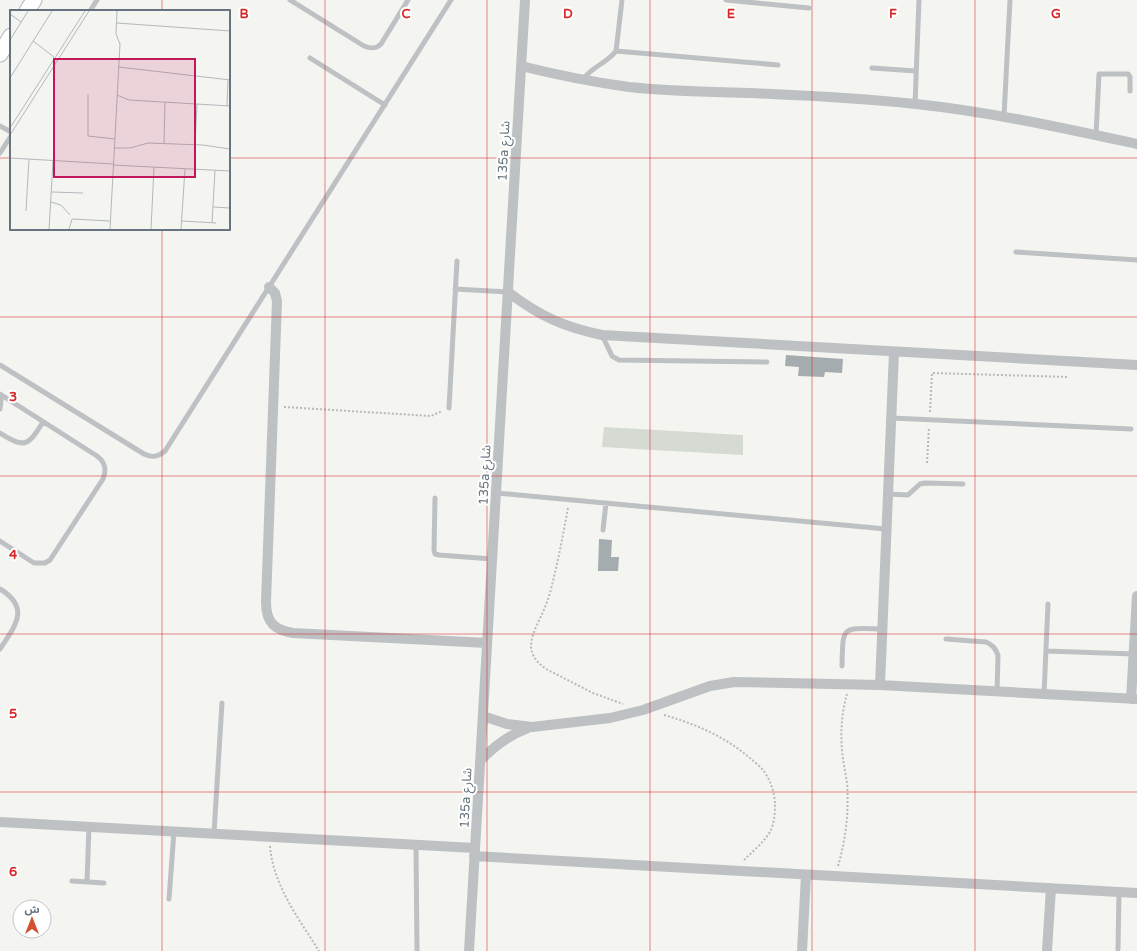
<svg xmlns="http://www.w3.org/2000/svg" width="1137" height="951" font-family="'Varela Round','Noto Sans Arabic',sans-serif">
<rect width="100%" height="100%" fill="#f4f4f0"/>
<!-- green -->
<path fill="#d5dad2" d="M 604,427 L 743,435 L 743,455 L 602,447 Z"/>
<!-- building -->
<path fill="#a4acb0" d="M 786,355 L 843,359 L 842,373 L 825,372 L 824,377 L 798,376 L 799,367 L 785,366 Z
M 599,539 L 612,540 L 611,557 L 619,557 L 618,571 L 598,571 Z"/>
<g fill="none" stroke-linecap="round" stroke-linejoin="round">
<!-- secondary casing -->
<g stroke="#b0b5b8" stroke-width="17">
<path id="secondary" d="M 27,11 L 34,0
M 0,54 L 11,36"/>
</g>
<!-- path -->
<path stroke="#b7babc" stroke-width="2" stroke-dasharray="2 2" stroke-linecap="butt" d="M 284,407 L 431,416 L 442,411
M 930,412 L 932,373 L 1068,377
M 927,463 L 929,427
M 568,508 C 563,535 558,562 551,589 C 549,597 546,605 543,612 C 538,623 531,635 531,647 C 532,657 538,663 546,669 L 593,693 L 623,704
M 664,715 C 696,724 726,737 751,759 C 754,762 759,765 762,769 C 770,778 775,793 775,805 C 775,814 774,824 770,832 C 763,843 752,852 743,861
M 270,846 C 273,885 299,919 319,951
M 838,866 C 846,839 849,811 847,783 C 846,775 844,767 843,759 C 840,737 841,715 847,694"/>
<!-- lane -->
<path stroke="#bdc1c4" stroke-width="5" d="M 290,0 L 364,46 C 371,49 376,49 381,44 L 408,0
M 726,0 L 809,8
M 90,11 L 97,0
M 616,51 L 778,65
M 310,58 L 385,105
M 872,68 L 916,71
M 583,79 C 593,66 607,63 616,51 L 622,0
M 915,104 L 919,0
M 1004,116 L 1010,0
M 0,126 L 11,132
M 1096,135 L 1099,74 L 1128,74 L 1130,77 L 1130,91
M 0,153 L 11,136
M 1016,252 L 1137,260
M 455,289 L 508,292
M 602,335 L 612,356 L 619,360 L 767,362
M 0,365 L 144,454 C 152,458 158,457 165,451 L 451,0
M 0,394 L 97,456 C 105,462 107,469 103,479 L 50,560 L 45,563 L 34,563 L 0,541
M 0,395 L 1,400 L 0,409
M 449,408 L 457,261
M 891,418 L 1131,429
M 0,433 C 25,449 28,446 43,422
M 496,493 L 886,529
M 888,494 L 908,495 L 920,484 L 925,483 L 963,484
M 435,498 L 434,550 L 435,554 L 439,555 L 492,559
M 603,530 L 606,503
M 0,589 C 31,608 15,626 0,649
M 946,639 L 986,642 C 993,645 995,648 998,655 L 997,692
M 1046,651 L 1134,654
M 842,666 C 843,625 841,628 882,629
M 1044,694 L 1048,604
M 214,833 L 222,703
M 416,845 L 417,951
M 72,881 L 104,883
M 87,882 L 89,826
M 169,899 L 174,831
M 1118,949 L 1119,892"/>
<!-- street -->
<path stroke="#bdc1c4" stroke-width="10" d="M 521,66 C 557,75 592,82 629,87 C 676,92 724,92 772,94 C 820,96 868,99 916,104 C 991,112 1063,128 1137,144
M 269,287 L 275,293 L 277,301 L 266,602 C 266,622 274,630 293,633 L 487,643
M 508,292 C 539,316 564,327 602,335 L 1137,365
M 880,685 L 894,352
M 1131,699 L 1137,596
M 483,716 L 507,724 L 532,727 L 610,718 L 643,710 L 710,686 L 734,682 L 880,685 L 1137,699
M 480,761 C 494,746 509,735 528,728
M 0,822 L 475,848
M 474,856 L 1137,893
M 469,951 L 525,0
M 802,951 L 806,875
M 1047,951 L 1051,888"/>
<!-- secondary -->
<use href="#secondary" stroke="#fff" stroke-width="15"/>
</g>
<!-- grid -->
<path fill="none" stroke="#d62828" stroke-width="1" stroke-opacity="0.55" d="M 162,0 L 162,11M 325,0 L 325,951M 487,0 L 487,951M 650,0 L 650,951M 812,0 L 812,951M 975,0 L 975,951M 0,158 L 11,158M 229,158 L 1137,158M 162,229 L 162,951M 0,317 L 1137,317M 0,476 L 1137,476M 0,634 L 1137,634M 0,792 L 1137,792"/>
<g text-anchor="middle" stroke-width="4" stroke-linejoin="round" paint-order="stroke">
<!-- street labels -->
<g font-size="13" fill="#65747f" stroke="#fff">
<text transform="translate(503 151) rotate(-87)" y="5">135a شارع</text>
<text transform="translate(484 475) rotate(-87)" y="5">135a شارع</text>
<text transform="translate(465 798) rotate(-87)" y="5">135a شارع</text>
</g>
</g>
<!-- overview -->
<g transform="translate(10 10)">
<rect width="220" height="220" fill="#f4f4f0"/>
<path fill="none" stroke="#b2b9bc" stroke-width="1" d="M 0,4 L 11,12M 107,13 L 220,21M 0,30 L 18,1M 23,31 L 44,47M 109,57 L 220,70M 0,68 L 42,1M 78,84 L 78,126 L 105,129M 107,85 L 119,90 L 220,96M 217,96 L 218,70M 0,118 L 75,1M 0,125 L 79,1M 154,134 L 155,92M 185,135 L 187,94M 104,138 L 120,138 L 138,133 L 193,135 L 220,139M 0,148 L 103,154M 103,155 L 220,161M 42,182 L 73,183M 41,192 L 51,195 L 60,205M 203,197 L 220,198M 16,201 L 19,149M 172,211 L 206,213M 202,213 L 205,161M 39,219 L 43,151M 59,219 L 62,209 L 100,211M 100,219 L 110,34 L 106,24 L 107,1M 141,219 L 144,157M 171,219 L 175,159"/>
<path fill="#c2185b" fill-opacity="0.15" stroke="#c2185b" stroke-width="2" d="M 44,49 L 185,49 L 185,167 L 44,167 Z"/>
<rect width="220" height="220" fill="none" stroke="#65747f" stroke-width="2"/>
</g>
<g font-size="13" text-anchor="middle" font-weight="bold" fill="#d62828" stroke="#fff" stroke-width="4" stroke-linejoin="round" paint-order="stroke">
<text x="244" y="18">B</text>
<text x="406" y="18">C</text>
<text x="568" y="18">D</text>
<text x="731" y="18">E</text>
<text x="893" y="18">F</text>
<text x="1056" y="18">G</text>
<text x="13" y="401">3</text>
<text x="13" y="559">4</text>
<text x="13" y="718">5</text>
<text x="13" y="876">6</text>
</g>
<!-- north arrow -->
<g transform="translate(32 919)"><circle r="19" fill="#ffffff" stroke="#c1c7cc"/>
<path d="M0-3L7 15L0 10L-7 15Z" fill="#d35030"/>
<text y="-6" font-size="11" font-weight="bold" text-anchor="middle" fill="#65747f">ش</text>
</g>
</svg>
